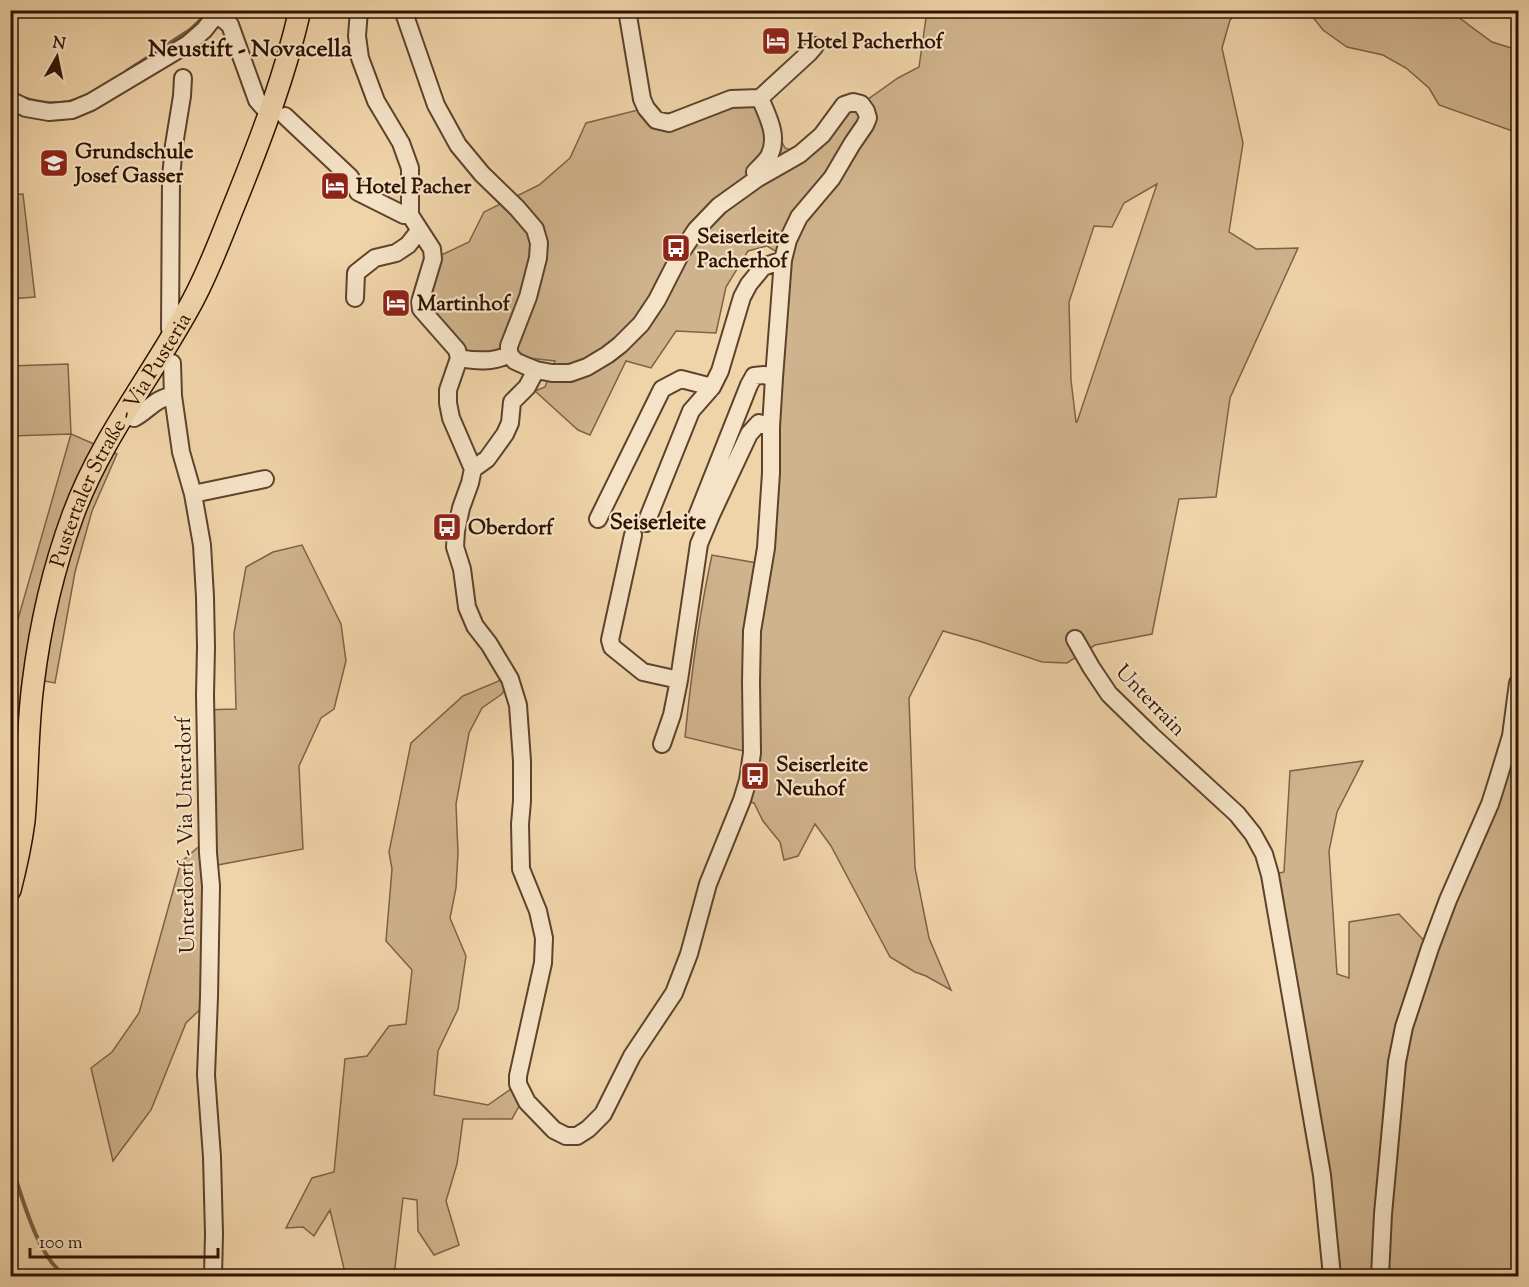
<svg xmlns="http://www.w3.org/2000/svg" width="1529" height="1287" font-family="'Sorts Mill Goudy',serif">
<rect width="100%" height="100%" fill="#f0d4a9"/>
<filter id="stains"><feTurbulence type="fractalNoise" baseFrequency=".00333" numOctaves="4"/><feColorMatrix values="0 0 0 0 .2 0 0 0 0 .09 0 0 0 0 .02 0 0 0 .5 -.17"/></filter>
<radialGradient id="worn" r=".72"><stop offset=".6" stop-color="#630" stop-opacity="0"/><stop offset="1" stop-color="#630" stop-opacity=".3"/></radialGradient>
<!-- green -->
<path fill="#cfb38c" stroke="#7e6246" stroke-width="1.5" fill-rule="evenodd" d="M 1012,10 L 1020,13 L 1049,16 L 1065,10 L 1241,11 L 1230,20 L 1222,48 L 1243,143 L 1229,232 L 1256,249 L 1298,248 L 1230,398 L 1216,497 L 1179,499 L 1152,634 L 1095,645 L 1067,663 L 1042,662 L 979,641 L 943,631 L 909,698 L 915,868 L 929,938 L 951,990 L 926,976 L 915,972 L 890,957 L 831,846 L 815,824 L 798,856 L 784,860 L 780,842 L 763,821 L 754,803 L 742,800 L 752,753 L 685,737 C 691,676 699,615 712,555 L 763,564 L 789,259 L 767,246 L 748,251 L 726,287 L 716,333 L 676,331 L 651,368 L 626,361 L 590,435 L 578,430 L 535,391 L 545,387 L 555,361 L 457,350 L 421,309 L 433,259 L 469,242 L 484,212 L 539,185 L 570,158 L 586,123 L 646,108 L 656,119 L 760,98 L 785,148 L 800,153 L 839,111 L 861,104 L 898,78 L 919,67 L 927,11 ZM 1157,184 L 1077,422 L 1076,422 L 1071,380 L 1069,302 L 1094,226 L 1112,227 L 1124,203 Z
M 1308,11 L 1450,11 L 1492,42 L 1518,50 L 1518,133 L 1439,105 L 1429,88 L 1406,68 L 1383,55 L 1347,47 L 1323,30 Z
M 23,194 L 35,297 L 11,299 L 11,195 Z
M 68,364 L 71,434 L 117,454 L 92,511 L 75,572 L 55,683 L 28,678 L 20,780 L 16,780 L 12,640 L 71,434 L 11,436 L 10,366 Z
M 302,545 L 341,624 L 346,661 L 334,709 L 321,718 L 299,766 L 303,849 L 218,865 L 214,996 L 186,1023 L 151,1110 L 113,1161 L 91,1068 L 112,1052 L 139,1013 L 181,862 L 203,843 L 202,710 L 236,709 L 234,633 L 246,567 L 273,552 Z
M 513,675 L 502,694 L 482,708 L 469,733 L 456,804 L 458,853 L 456,888 L 450,918 L 466,956 L 458,1009 L 438,1051 L 434,1095 L 488,1105 L 518,1084 L 527,1102 L 518,1108 L 512,1119 L 463,1119 L 457,1164 L 446,1201 L 459,1245 L 434,1255 L 418,1231 L 417,1200 L 403,1198 L 394,1276 L 344,1276 L 345,1273 L 330,1210 L 314,1236 L 303,1227 L 286,1228 L 312,1178 L 334,1172 L 345,1059 L 367,1056 L 389,1026 L 406,1024 L 412,970 L 386,941 L 392,869 L 389,852 L 411,743 L 463,696 Z
M 1518,684 L 1518,1276 L 1334,1276 L 1270,875 L 1284,872 L 1290,771 L 1363,761 L 1337,812 L 1329,851 L 1337,974 L 1349,978 L 1349,922 L 1399,914 L 1430,947 L 1490,804 Z"/>
<g fill="none" stroke-linecap="round" stroke-linejoin="round">
<!-- stream -->
<path stroke="#7b5f44" stroke-width="4" d="M 127,71 L 190,30 L 204,17
M 23,98 C 41,103 58,106 76,100
M 10,1161 C 21,1193 37,1258 66,1276"/>
<!-- minor casing -->
<g stroke="#5e422b" stroke-width="20">
<path id="minor" d="M 359,10 L 357,36 L 360,58 L 376,101 L 401,143 L 410,168 L 410,215 L 432,249 L 433,259 L 420,302 L 421,309 L 457,350 L 459,358 L 448,390 L 448,403 L 451,418 L 473,469 L 470,483 L 461,508 L 456,531 L 455,547 L 462,569 L 467,607 L 475,626 L 489,644 L 510,679 L 518,705 L 522,761 L 522,801 L 520,824 L 521,869 L 538,911 L 544,938 L 543,963 L 518,1076 L 518,1084 L 527,1102 L 554,1130 L 566,1136 L 577,1136 L 588,1129 L 603,1114 L 632,1056 L 674,993 L 689,954 L 708,884 L 742,800 L 748,780 L 752,753 L 751,682 L 752,631 L 766,548 L 771,473 L 771,427 L 774,378 L 783,260 L 788,240 L 799,217 L 832,178 L 852,144 L 865,125 L 868,118 L 866,111 L 861,104 L 853,102 L 844,105 L 822,135 L 800,154 L 758,178 L 719,206 L 696,230 L 682,251 L 657,300 L 641,324 L 620,345 L 607,355 L 587,367 L 570,373 L 552,373 L 536,370 L 526,366 L 515,361 L 509,354 L 509,346 L 528,297 L 538,258 L 539,243 L 535,229 L 517,208 L 482,174 L 458,145 L 436,105 L 403,10
M 627,10 L 642,99 L 646,108 L 656,120 L 669,123 L 731,99 L 760,98
M 218,15 L 230,25 L 257,100 L 263,107
M 10,100 L 26,108 L 49,112 L 72,110 L 91,102 L 188,44 L 204,30 L 220,10
M 285,116 L 350,177 L 358,192 L 404,215 L 410,215
M 757,177 L 755,172 C 759,168 764,163 768,158 C 780,138 768,117 760,98 L 809,53 L 815,46
M 355,298 L 356,273 L 375,258 L 396,253 L 408,245 L 419,231
M 170,329 L 171,178 L 174,145 L 182,96 L 183,78
M 459,358 C 475,361 494,363 509,354
M 172,363 L 173,396 L 181,452 L 193,494 L 202,545 L 205,597 L 206,647 L 205,695 L 208,853 L 211,886 L 209,997 L 206,1075 L 212,1157 L 214,1234 L 213,1276
M 712,387 L 720,371 L 742,297 L 749,284 L 763,267 L 783,260
M 124,414 L 134,418 C 148,411 156,397 173,396
M 473,469 L 487,459 L 505,434 L 510,423 L 512,402 L 527,387 L 536,370
M 193,494 L 265,479
M 598,519 L 662,389 L 681,379 L 712,387 L 691,411 L 646,523
M 695,521 L 749,385 L 754,376 L 764,375 L 774,378
M 633,535 L 610,640 L 612,647 L 643,672 L 679,680 L 699,544 L 712,513 L 749,434 L 759,423 L 771,427
M 1075,639 L 1091,667 L 1109,694 L 1151,735 L 1237,814 L 1253,834 L 1264,854 L 1270,875 L 1322,1175 L 1332,1276
M 662,744 L 672,715 L 679,680
M 1380,1276 L 1383,1214 L 1397,1062 L 1404,1027 L 1430,948 L 1448,900 L 1490,804 L 1497,782 L 1511,736 L 1518,683"/>
</g>
<!-- major casing -->
<g stroke="#2e1201" stroke-width="24">
<g id="major">
<path id="s1" d="M 10,890 C 16,867 21,844 24,821 C 28,775 27,730 33,684 C 40,627 53,569 73,515 C 101,438 154,373 192,302 C 210,269 223,232 237,198 C 262,136 285,75 300,10"/>
</g>
</g>
<!-- minor -->
<use href="#minor" stroke="#f5e3c7" stroke-width="16"/>
<!-- major -->
<use href="#major" stroke="#f0d4a9" stroke-width="21"/>
</g>
<!-- icons -->
<defs>
<g id="hotel-square" transform="scale(1.5)"><rect x="-9" y="-9" width="18" height="18" rx="4" fill="#8f2418" stroke="#f5e3c7"/><path d="M-6-4.5h1.5V1H6V5H4.5V3h-9V5H-6ZM-4 0a1.8 1.8 0 1 1 3.6 0ZM.5 0V-2.5h3Q6-2.5 6 0Z" fill="#fff"/></g>
<g id="school-square" transform="scale(1.5)"><rect x="-9" y="-9" width="18" height="18" rx="4" fill="#8f2418" stroke="#f5e3c7"/><path d="M0-5L7-2L0 1L-7-2ZM-4 1L0 2.5L4 1V4Q0 6-4 4Z" fill="#fff"/></g>
<g id="bus-square" transform="scale(1.5)"><rect x="-9" y="-9" width="18" height="18" rx="4" fill="#8f2418" stroke="#f5e3c7"/><path d="M-5-6H5V4H4V6H2V4H-2V6H-4V4H-5ZM-3.5-4V0h7V-4ZM-3.5 1.2v1.5H-2V1.2ZM2 1.2v1.5H3.5V1.2Z" fill="#fff"/></g>
</defs>
<g fill-rule="evenodd">
<use href="#hotel-square" x="776" y="41"/>
<use href="#school-square" x="54" y="163"/>
<use href="#hotel-square" x="335" y="186"/>
<use href="#bus-square" x="676" y="248"/>
<use href="#hotel-square" x="396" y="303"/>
<use href="#bus-square" x="447" y="527"/>
<use href="#bus-square" x="755" y="776"/>
</g>
<g text-anchor="middle" stroke-width="4.5" stroke-linejoin="round" paint-order="stroke">
<!-- poi labels -->
<g font-size="21" font-weight="bold" fill="#2e1201" stroke="#f5e3c7" text-anchor="start">
<text x="797" y="48">Hotel Pacherhof</text>
<text x="75" y="158">Grundschule<tspan x="75" dy="24">Josef Gasser</tspan></text>
<text x="356" y="193">Hotel Pacher</text>
<text x="697" y="243">Seiserleite<tspan x="697" dy="24">Pacherhof</tspan></text>
<text x="417" y="310">Martinhof</text>
<text x="468" y="534">Oberdorf</text>
<text x="776" y="771">Seiserleite<tspan x="776" dy="24">Neuhof</tspan></text>
</g>
<!-- street labels -->
<g font-size="21" fill="#2e1201" stroke="#f5e3c7">
<text dy="7" stroke="none"><textPath href="#s1" startOffset="470">Pustertaler Straße - Via Pusteria</textPath></text>
<text transform="translate(1151 700) rotate(46)" y="7">Unterrain</text>
<text transform="translate(185 835) rotate(-91)" y="7">Unterdorf - Via Unterdorf</text>
</g>
<!-- neighbourhood labels -->
<g font-size="22" font-weight="bold" fill="#2e1201" stroke="#f5e3c7">
<text x="658" y="529">Seiserleite</text>
</g>
<!-- quarter labels -->
<g font-size="24" font-weight="bold" fill="#2e1201" stroke="#f5e3c7">
<text x="250" y="56">Neustift - Novacella</text>
</g>
</g>
<!-- margin -->
<rect width="1529" height="1287" fill="none" stroke="#f0d4a9" stroke-width="36"/>
<rect x="12" y="12" width="1505" height="1263" fill="none" stroke="#2e1201" stroke-width="3"/>
<rect x="18" y="18" width="1493" height="1251" fill="none" stroke="#2e1201" stroke-width="1.5"/>
<!-- north arrow -->
<g transform="translate(57 57) rotate(9)" stroke="#f5e3c7" stroke-width="4.5" paint-order="stroke">
<path d="M0-4.5L10 22L0 15L-10 22Z" fill="#2e1201"/>
<text y="-9" font-size="16" font-weight="bold" text-anchor="middle" fill="#2e1201">N</text>
</g>
<!-- scale -->
<path d="M30 1248v9h188v-9" fill="none" stroke="#2e1201" stroke-width="3"/>
<text x="39" y="1248" font-size="18" fill="#2e1201" stroke="#f5e3c7" stroke-width="4.5" paint-order="stroke">100 m</text>
<rect width="100%" height="100%" filter="url(#stains)"/>
<rect width="100%" height="100%" fill="url(#worn)"/>
</svg>
